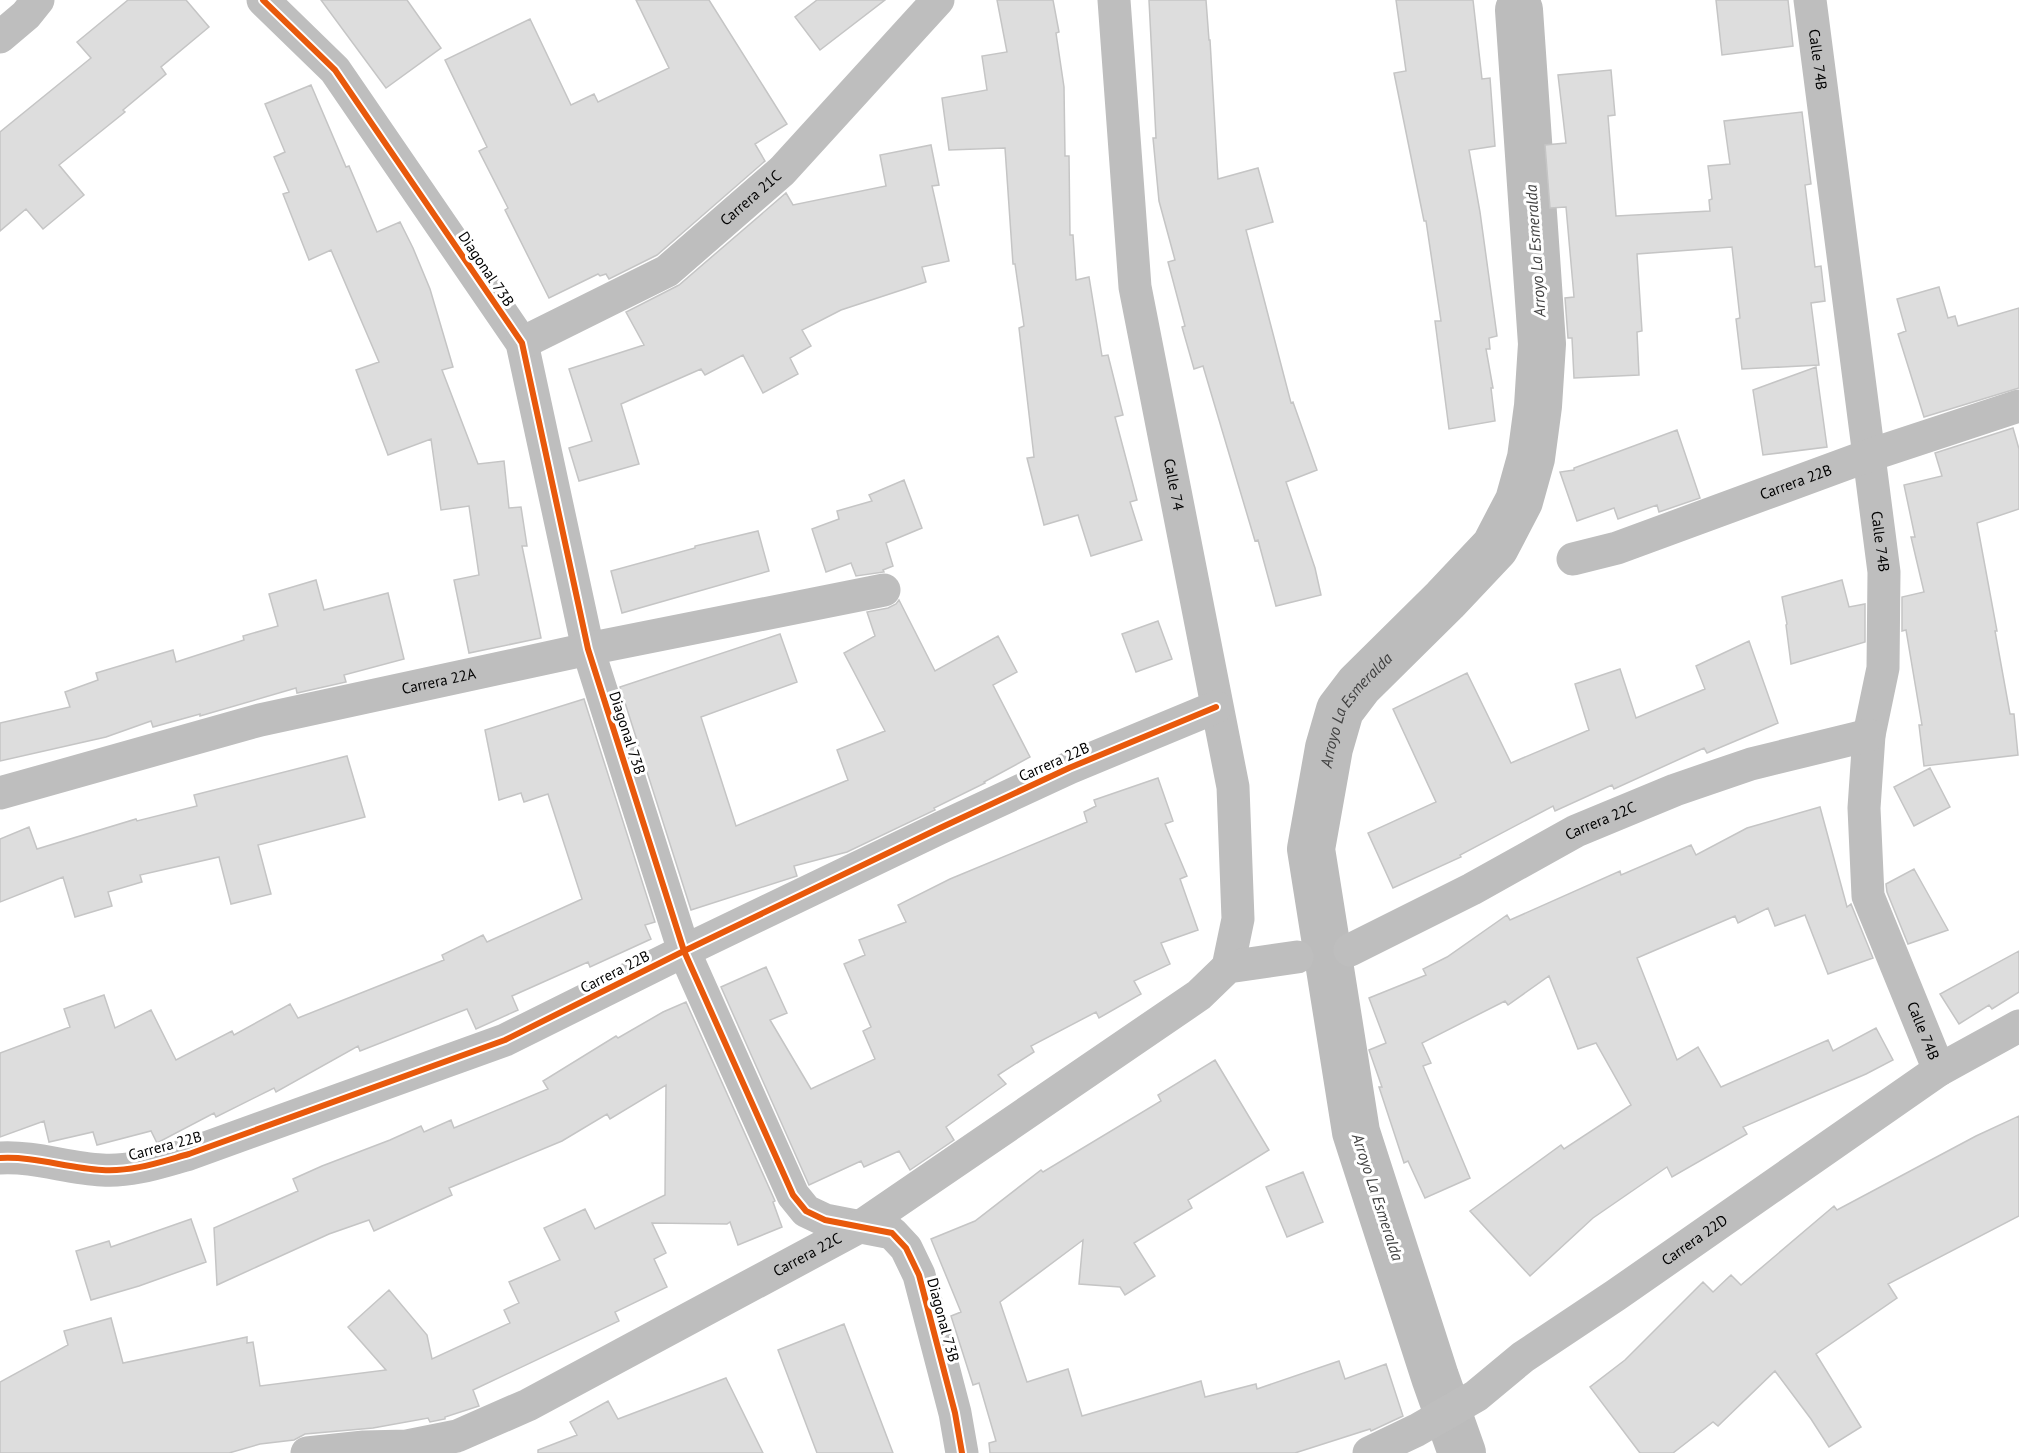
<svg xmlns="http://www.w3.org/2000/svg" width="2019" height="1453" font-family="'PT Sans',sans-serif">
<rect width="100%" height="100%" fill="#fff"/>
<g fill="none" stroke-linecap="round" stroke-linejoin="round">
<!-- stream -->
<path stroke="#bcbcbc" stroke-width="14" d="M 1518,0 L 1519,10"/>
<!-- canal -->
<path stroke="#bcbcbc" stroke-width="48" id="s1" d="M 1462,1453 L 1435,1377 L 1356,1132 L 1311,849 L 1329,748 L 1340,710 L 1359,685 L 1445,600 L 1495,547 L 1519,501 L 1531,458 L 1538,406 L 1542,344 L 1519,10"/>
</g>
<!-- building -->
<path fill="#ddd" stroke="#c5c5c5" stroke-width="1.5" d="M 128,0 L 186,0 L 209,27 L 161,67 L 166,74 L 123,110 L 125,112 L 59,165 L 84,195 L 43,229 L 26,209 L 0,231 L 0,132 L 91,58 L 77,42 Z
M 321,0 L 407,0 L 441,48 L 386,88 Z
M 636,0 L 709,0 L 787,124 L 755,144 L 765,161 L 657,255 L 609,279 L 606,274 L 600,276 L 598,274 L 549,298 L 505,210 L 508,208 L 479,151 L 487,147 L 445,60 L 530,19 L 571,105 L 594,94 L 598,102 L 669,68 Z
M 817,0 L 885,0 L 820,50 L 795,17 Z
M 997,0 L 1053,0 L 1059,32 L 1056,33 L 1064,87 L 1065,156 L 1069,156 L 1070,235 L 1073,235 L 1076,280 L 1089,277 L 1102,356 L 1108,355 L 1123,415 L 1115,417 L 1137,500 L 1130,502 L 1142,540 L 1091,556 L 1078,515 L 1044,525 L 1027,458 L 1034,457 L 1019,328 L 1024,326 L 1015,264 L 1013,264 L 1005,148 L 949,150 L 942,98 L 987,90 L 982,56 L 1007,52 Z
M 1149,0 L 1206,0 L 1209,40 L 1210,40 L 1218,179 L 1258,168 L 1273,222 L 1246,230 L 1291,403 L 1293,402 L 1317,470 L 1286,482 L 1315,568 L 1321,595 L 1276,606 L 1258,540 L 1255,541 L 1203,366 L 1194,369 L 1182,327 L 1185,326 L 1168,262 L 1175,260 L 1159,201 L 1153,138 L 1156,138 Z
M 1396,0 L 1473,0 L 1482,79 L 1490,78 L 1495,146 L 1469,150 L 1480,212 L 1497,336 L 1489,338 L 1490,349 L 1486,349 L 1493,388 L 1491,388 L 1495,421 L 1449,429 L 1435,321 L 1441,321 L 1426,221 L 1424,221 L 1394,73 L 1406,71 Z
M 1716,0 L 1788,0 L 1793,46 L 1722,55 Z
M 1611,70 L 1615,115 L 1608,116 L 1616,216 L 1710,211 L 1709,200 L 1712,199 L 1708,166 L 1730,164 L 1724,121 L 1802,112 L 1811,184 L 1805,185 L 1815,267 L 1821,266 L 1825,301 L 1811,303 L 1819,365 L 1742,369 L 1736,319 L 1740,318 L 1732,247 L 1637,254 L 1642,331 L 1637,332 L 1639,375 L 1574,378 L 1572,338 L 1568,338 L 1565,298 L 1574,297 L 1566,207 L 1550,208 L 1545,145 L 1566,143 L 1558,75 Z
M 311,85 L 346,167 L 349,166 L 377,232 L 400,222 L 413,248 L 430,289 L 453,367 L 442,370 L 478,464 L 504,461 L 509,508 L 521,507 L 527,546 L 522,546 L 541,638 L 469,653 L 454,580 L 479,575 L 469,506 L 441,510 L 431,439 L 388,455 L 356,370 L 379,362 L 331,250 L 309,260 L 283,194 L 289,192 L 274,157 L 285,152 L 265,104 Z
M 931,145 L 939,185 L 932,186 L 949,261 L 922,267 L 926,282 L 841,310 L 802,330 L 811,346 L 790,358 L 798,374 L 763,393 L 743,355 L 705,375 L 701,369 L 621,404 L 639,464 L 579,481 L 569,448 L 592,441 L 569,369 L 644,345 L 626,312 L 679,285 L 786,193 L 793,205 L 886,186 L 880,155 Z
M 1939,287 L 1948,318 L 1955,316 L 1958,326 L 2019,308 L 2019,388 L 1924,417 L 1898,334 L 1906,331 L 1897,299 Z
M 1816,367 L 1827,447 L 1763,455 L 1753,390 Z
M 2013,428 L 2019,449 L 2019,509 L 1977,523 L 1997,631 L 1995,631 L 2010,714 L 2014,714 L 2018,755 L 1924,766 L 1919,725 L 1922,725 L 1906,630 L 1902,631 L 1902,597 L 1924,592 L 1911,537 L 1915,537 L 1904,485 L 1942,476 L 1935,453 Z
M 1677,430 L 1700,498 L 1659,512 L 1657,505 L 1618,519 L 1614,508 L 1577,521 L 1560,472 L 1574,470 L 1574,468 Z
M 904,480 L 922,528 L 886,543 L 893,566 L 883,570 L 884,572 L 856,576 L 851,563 L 826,572 L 812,529 L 839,519 L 837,511 L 872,501 L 869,495 Z
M 758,531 L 769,571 L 622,613 L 611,571 L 695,548 L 695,546 Z
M 316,580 L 324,610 L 388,593 L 404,659 L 344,675 L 346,682 L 297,693 L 296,688 L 200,716 L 200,714 L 153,727 L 151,721 L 106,737 L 0,761 L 0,723 L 70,707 L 65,692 L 98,680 L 96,673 L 173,650 L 176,662 L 244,640 L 243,636 L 278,626 L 269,594 Z
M 1842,580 L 1849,607 L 1865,604 L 1865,642 L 1791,664 L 1786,625 L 1787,624 L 1782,597 Z
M 899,600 L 935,671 L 998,636 L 1017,672 L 993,685 L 1030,757 L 984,782 L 985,783 L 934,808 L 935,810 L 847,852 L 794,866 L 797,876 L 691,910 L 620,687 L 780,634 L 797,682 L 701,717 L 736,826 L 848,780 L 837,750 L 885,731 L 844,653 L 875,636 L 867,612 L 888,608 L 896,604 Z
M 1158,621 L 1172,659 L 1136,672 L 1122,634 Z
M 1749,641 L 1778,723 L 1707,753 L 1704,748 L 1614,789 L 1612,785 L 1555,811 L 1553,806 L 1460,855 L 1461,857 L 1393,888 L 1368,833 L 1436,802 L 1393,709 L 1467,673 L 1511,763 L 1589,730 L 1575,684 L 1620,669 L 1636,718 L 1705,689 L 1696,666 Z
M 584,699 L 655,922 L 645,925 L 651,939 L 590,967 L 588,962 L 512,996 L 518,1010 L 476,1029 L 467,1009 L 360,1051 L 358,1046 L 276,1092 L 274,1088 L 216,1117 L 214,1113 L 157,1143 L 151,1131 L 97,1145 L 93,1132 L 49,1142 L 44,1121 L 0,1137 L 0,1053 L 70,1027 L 64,1009 L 104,995 L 115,1028 L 151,1010 L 176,1060 L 232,1031 L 234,1035 L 290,1004 L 298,1018 L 444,960 L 442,955 L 483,935 L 487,942 L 582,899 L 548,794 L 524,802 L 521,793 L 499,800 L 485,730 Z
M 347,756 L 365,817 L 258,845 L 271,894 L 231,904 L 219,857 L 140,875 L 142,882 L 108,892 L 112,906 L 75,917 L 63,877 L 0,902 L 0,839 L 29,827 L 37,849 L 136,819 L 137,821 L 197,806 L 194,795 Z
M 1930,768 L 1950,807 L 1914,826 L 1894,787 Z
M 1158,778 L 1173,821 L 1165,824 L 1187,876 L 1180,879 L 1198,930 L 1161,943 L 1170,964 L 1134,981 L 1141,994 L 1099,1018 L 1096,1012 L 1031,1046 L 1034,1052 L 998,1075 L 1006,1084 L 946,1127 L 954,1140 L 910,1170 L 899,1151 L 864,1167 L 861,1161 L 809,1185 L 721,987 L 766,967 L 787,1013 L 770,1020 L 811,1089 L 875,1059 L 863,1031 L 871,1027 L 844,964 L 865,955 L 859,940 L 906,922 L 898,905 L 950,879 L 1087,822 L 1084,812 L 1096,806 L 1094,800 Z
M 1820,807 L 1847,907 L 1851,904 L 1873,958 L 1828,974 L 1805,915 L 1775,926 L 1768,908 L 1738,923 L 1735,916 L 1637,958 L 1677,1060 L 1698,1047 L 1721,1087 L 1828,1040 L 1833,1051 L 1876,1028 L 1893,1060 L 1866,1074 L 1743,1127 L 1747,1134 L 1672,1177 L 1667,1167 L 1593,1218 L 1530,1276 L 1470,1211 L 1561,1145 L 1564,1149 L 1631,1105 L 1596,1043 L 1578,1049 L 1549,976 L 1508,1005 L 1505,1001 L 1422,1043 L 1431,1063 L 1423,1066 L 1470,1178 L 1425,1198 L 1408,1161 L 1404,1163 L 1379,1087 L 1382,1087 L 1369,1050 L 1386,1043 L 1369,998 L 1426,975 L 1423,969 L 1447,957 L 1507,915 L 1510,920 L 1620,871 L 1621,875 L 1691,845 L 1696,855 L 1747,828 Z
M 1914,869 L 1948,930 L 1908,944 L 1887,892 L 1886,884 Z
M 2019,951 L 2019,992 L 1992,1009 L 1989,1005 L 1959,1024 L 1940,994 Z
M 686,1002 L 775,1201 L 773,1202 L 782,1227 L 738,1245 L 730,1222 L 727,1224 L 652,1223 L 666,1253 L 654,1259 L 667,1287 L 615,1312 L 619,1321 L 473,1390 L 479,1406 L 445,1417 L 445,1419 L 430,1422 L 428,1418 L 373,1428 L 305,1434 L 294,1440 L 260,1444 L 229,1453 L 0,1453 L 0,1382 L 68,1345 L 64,1331 L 111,1318 L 123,1363 L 247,1337 L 247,1343 L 253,1342 L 260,1386 L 386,1370 L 348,1327 L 389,1290 L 427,1335 L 432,1359 L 510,1323 L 504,1310 L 519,1303 L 509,1282 L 560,1260 L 544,1228 L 585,1209 L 595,1229 L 665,1195 L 666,1085 L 610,1119 L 607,1114 L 562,1141 L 449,1188 L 452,1195 L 374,1231 L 369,1220 L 329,1234 L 217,1285 L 214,1228 L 298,1191 L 293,1179 L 322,1166 L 390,1140 L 421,1126 L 424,1132 L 451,1120 L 454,1128 L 548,1089 L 543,1081 L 616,1036 L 618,1038 L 663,1012 Z
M 1215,1060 L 1269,1150 L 1188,1200 L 1192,1208 L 1134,1243 L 1155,1276 L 1125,1295 L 1120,1287 L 1079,1284 L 1083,1240 L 1000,1302 L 1027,1382 L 1068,1369 L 1082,1416 L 1201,1381 L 1205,1397 L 1256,1384 L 1257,1389 L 1339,1361 L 1345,1379 L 1386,1364 L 1403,1416 L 1371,1431 L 1370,1429 L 1295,1453 L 990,1453 L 989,1443 L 996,1441 L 979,1383 L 973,1385 L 951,1316 L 961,1312 L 931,1239 L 975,1221 L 1041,1170 L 1043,1172 L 1161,1101 L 1158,1095 Z
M 2019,1116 L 2019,1216 L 1888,1284 L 1897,1298 L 1816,1354 L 1861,1427 L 1829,1447 L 1811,1419 L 1775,1371 L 1718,1426 L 1713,1422 L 1673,1453 L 1640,1453 L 1590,1387 L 1625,1360 L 1703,1282 L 1713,1292 L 1731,1275 L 1741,1285 L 1834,1206 L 1837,1210 L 1976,1136 Z
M 1303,1172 L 1323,1222 L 1287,1237 L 1266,1187 Z
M 191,1219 L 206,1262 L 139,1286 L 91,1300 L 76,1251 L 109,1241 L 111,1247 Z
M 844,1324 L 893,1453 L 817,1453 L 778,1350 Z
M 726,1378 L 763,1453 L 538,1453 L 538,1450 L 577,1435 L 570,1422 L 608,1401 L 618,1419 Z"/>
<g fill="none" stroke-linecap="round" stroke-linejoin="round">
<!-- minor -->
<g stroke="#bebebe" stroke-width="33">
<path d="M 263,0 L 335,70 L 522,343 L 588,649 L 684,951 L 793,1195 L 806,1211 L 825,1220 L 892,1233 L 906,1248 L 919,1275 L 955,1413 L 962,1453"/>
<path id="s2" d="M 1114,0 L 1135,287 L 1233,787 L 1238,919 L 1228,967"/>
<path id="s3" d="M 1810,0 L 1884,572 L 1883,668 L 1869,735 L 1864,808 L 1868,896 L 1939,1070"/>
<path d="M 0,37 L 26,15 L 38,0"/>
<path id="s4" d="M 522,343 L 667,271 L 782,171 L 938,0"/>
<path id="s5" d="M 1573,559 L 1617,548 L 1870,455 L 2019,406"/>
<path id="s6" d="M 0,793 L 260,720 L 588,649 L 884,590"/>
<path id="s7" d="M 1350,950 L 1472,889 L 1576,831 L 1675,790 L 1751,764 L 1869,735"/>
<path d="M 0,1158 C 34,1156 67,1168 102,1170 C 132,1172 160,1162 189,1154 L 505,1040 L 684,951 L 940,828 L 1069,768 L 1216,707"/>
<path id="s8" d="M 307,1453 L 364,1447 L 407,1446 L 457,1436 L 528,1405 L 861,1226 L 1199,995 L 1228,967 L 1297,957"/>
<path id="s9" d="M 1369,1453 L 1417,1430 L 1476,1396 L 1523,1357 L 1616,1295 L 1939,1070 L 2019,1026"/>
</g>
<!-- cycleway casing -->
<g stroke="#fff" stroke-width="10">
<path id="cycleway" d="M 263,0 L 335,70 L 522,343 L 588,649 L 684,951 L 793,1195 L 806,1211 L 825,1220 L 892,1233 L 906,1248 L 919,1275 L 955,1413 L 962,1453
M 0,1158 C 34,1156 67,1168 102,1170 C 132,1172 160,1162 189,1154 L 505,1040 L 684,951 L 940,828 L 1069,768 L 1216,707"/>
</g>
<!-- cycleway -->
<use href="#cycleway" stroke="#e8590c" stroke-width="6"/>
</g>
<g text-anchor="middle" stroke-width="6" stroke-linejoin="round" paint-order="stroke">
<!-- street labels -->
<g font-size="15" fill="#000" stroke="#fff">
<text dy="5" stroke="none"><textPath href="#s3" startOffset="60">Calle 74B</textPath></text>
<text dy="5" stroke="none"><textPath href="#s4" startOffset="273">Carrera 21C</textPath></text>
<text transform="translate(486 269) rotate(56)" y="5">Diagonal 73B</text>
<text dy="5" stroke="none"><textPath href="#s5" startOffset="236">Carrera 22B</textPath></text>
<text dy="5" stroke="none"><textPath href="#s2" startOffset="489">Calle 74</textPath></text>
<text dy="5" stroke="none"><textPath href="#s3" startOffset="546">Calle 74B</textPath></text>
<text dy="5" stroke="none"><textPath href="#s6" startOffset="453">Carrera 22A</textPath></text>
<text transform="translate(627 733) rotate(72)" y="5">Diagonal 73B</text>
<text transform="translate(1054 762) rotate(-24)" y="5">Carrera 22B</text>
<text dy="5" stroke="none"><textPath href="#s7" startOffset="282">Carrera 22C</textPath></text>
<text transform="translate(615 972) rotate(-27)" y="5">Carrera 22B</text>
<text dy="5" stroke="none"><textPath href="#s3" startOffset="1048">Calle 74B</textPath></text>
<text transform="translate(165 1146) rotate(-15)" y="5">Carrera 22B</text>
<text dy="5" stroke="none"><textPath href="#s9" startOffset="390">Carrera 22D</textPath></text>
<text dy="5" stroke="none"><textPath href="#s8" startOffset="546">Carrera 22C</textPath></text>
<text transform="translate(943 1320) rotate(75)" y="5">Diagonal 73B</text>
</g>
<!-- water labels -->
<g font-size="16" font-style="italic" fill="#414141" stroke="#fff">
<text transform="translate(1535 251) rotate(-94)" y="6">Arroyo La Esmeralda</text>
<text dy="6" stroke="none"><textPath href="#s1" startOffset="774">Arroyo La Esmeralda</textPath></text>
<text transform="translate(1378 1197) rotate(72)" y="6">Arroyo La Esmeralda</text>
</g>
</g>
</svg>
